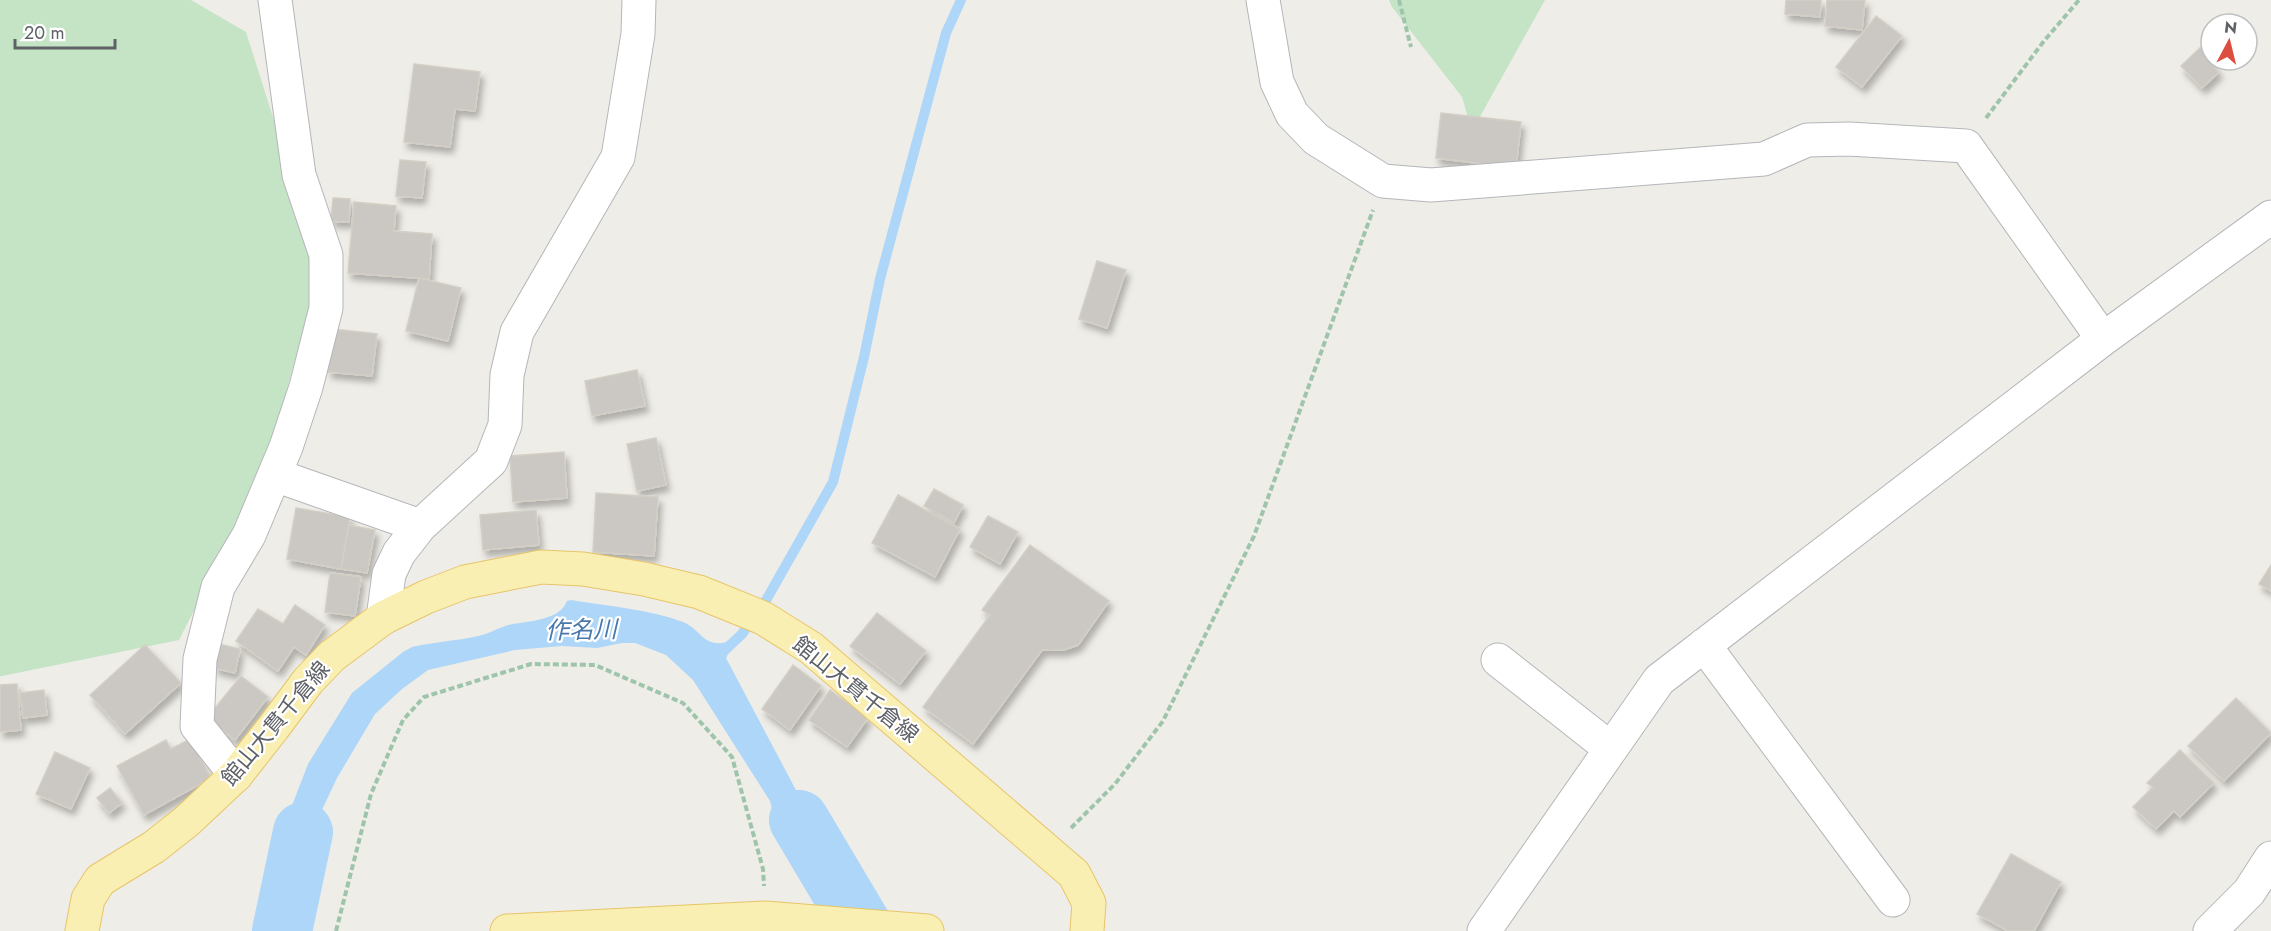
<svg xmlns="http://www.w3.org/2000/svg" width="2271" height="931" font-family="Jost,'Noto Sans JP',sans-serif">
<defs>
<filter id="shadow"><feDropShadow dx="3.5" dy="6" stdDeviation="3" flood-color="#0004"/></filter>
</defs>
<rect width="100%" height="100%" fill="#efede7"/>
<!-- green -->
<path fill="#c5e4c6" d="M 0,0 L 191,0 L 246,32 L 320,266 L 265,471 L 179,640 L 2,676 L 0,676 Z
M 1389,0 L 1545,0 L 1472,131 L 1462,97 L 1392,7 Z"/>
<!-- water -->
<path fill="#add6f9" d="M 571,600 C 608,606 648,609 683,622 C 702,630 703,648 727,642 L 729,652 L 726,658 L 815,826 L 821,834 L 833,837 L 862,892 L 806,889 L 781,844 L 770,801 L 693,680 L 666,655 L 635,643 L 622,643 L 597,648 L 562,646 L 515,650 L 428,670 L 402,689 L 375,714 L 337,778 L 321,812 L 315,828 L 302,912 L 267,914 L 276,884 L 288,816 L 308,764 L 352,693 L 403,652 L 412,647 C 433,642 456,641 478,636 C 490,634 501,626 513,624 C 530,621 560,620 567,601 Z"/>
<!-- pier -->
<path fill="#efede7" d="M 802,889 L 806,889 L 865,892 L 862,895 L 806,892 Z"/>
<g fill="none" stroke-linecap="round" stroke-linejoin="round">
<!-- stream -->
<path stroke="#add6f9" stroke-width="10" d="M 718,653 L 725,650 L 742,634 L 765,602 L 833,482 L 864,357 L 880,279 L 946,33 L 961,0"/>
<!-- river -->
<path stroke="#add6f9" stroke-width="60" d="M 799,820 L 865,931
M 282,931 L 303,832"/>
</g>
<!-- building -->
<path fill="#cbc8c4" stroke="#d3cfc5" stroke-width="1.5" filter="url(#shadow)" d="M 1786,0 L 1821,0 L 1820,17 L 1785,14 Z
M 1827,0 L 1865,0 L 1862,30 L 1825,26 Z
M 1876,16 L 1902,36 L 1862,87 L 1836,67 Z
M 2203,45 L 2211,53 L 2211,60 L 2214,60 L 2211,63 L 2219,72 L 2202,88 L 2181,66 Z
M 414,64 L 480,72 L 475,111 L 455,109 L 450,147 L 404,142 Z
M 1441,113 L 1521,122 L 1516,168 L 1436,158 Z
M 400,160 L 426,162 L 422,198 L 396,196 Z
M 333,198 L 350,199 L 349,222 L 331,221 Z
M 354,202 L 396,206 L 394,231 L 432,234 L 429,279 L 348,273 Z
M 1097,261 L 1126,270 L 1107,328 L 1079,319 Z
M 419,278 L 461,288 L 448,341 L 406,331 Z
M 333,329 L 377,334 L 372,376 L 328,372 Z
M 637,370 L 645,406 L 592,416 L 585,381 Z
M 656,438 L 666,485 L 637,491 L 627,444 Z
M 564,452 L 567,498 L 513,502 L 510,456 Z
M 934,489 L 963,505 L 954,523 L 924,506 Z
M 596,493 L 658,497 L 654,556 L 593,552 Z
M 898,495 L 960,529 L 935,577 L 872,543 Z
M 296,508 L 350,517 L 341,569 L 287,559 Z
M 536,510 L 539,545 L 483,550 L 480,515 Z
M 988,516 L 1018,532 L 1000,564 L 970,547 Z
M 349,525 L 375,530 L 367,573 L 341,569 Z
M 1030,545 L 1109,601 L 1078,645 L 1064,650 L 1042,650 L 973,744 L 923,707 L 990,615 L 982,610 Z
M 2271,565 L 2271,591 L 2259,584 Z
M 330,573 L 361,577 L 355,616 L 325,612 Z
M 295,605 L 325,625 L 306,655 L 294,647 L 278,671 L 236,641 L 258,609 L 283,624 Z
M 877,613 L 926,651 L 900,684 L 850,646 Z
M 219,644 L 240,649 L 235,673 L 214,668 Z
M 145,645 L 181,683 L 125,734 L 90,695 Z
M 793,665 L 821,686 L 790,730 L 762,709 Z
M 241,676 L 268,697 L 235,740 L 207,718 Z
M 17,684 L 21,730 L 0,732 L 0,685 Z
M 44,690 L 47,715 L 23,718 L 20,693 Z
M 830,690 L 868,718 L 847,747 L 809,720 Z
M 2236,698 L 2271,733 L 2224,781 L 2188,746 Z
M 190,739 L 211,778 L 144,815 L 117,766 L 166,740 L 171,749 Z
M 2180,750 L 2214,783 L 2180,817 L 2174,811 L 2156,829 L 2133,807 L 2153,787 L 2147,783 Z
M 55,752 L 90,768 L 71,809 L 36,794 Z
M 110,788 L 122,803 L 109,813 L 97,798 Z
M 2011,854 L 2061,882 L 2034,931 L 2008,931 L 1977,914 Z"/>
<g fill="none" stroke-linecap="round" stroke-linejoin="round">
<!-- minor casing -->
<g stroke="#b4b6ba" stroke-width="35">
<path id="minor" d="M 1263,0 L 1277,82 L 1292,114 L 1316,139 L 1383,181 L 1431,185 L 1764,159 L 1807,140 L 1849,139 L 1966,146 L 2103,339
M 275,475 L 420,526
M 383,618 L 389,574 L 399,553 L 420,526 L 491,461 L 505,425 L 507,375 L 517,332 L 618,157 L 638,34 L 639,0
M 1704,645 L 1893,900
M 1498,660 L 1611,749
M 236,775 L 197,726 L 200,659 L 218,587 L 249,535 L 286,447 L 306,387 L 326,308 L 326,255 L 299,175 L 275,0
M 1484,931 L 1659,680 L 2103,339 L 2271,217
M 2210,931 L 2249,892 L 2271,858"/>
</g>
<!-- major casing -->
<g stroke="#e7c568" stroke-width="35">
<path id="major" d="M 82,931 L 88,899 L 100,880 L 154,847 L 187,821 L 236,775 L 273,728 L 308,681 L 332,656 L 383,618 L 426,597 L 465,582 L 541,567 L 583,569 L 644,579 L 699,592 L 763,618 L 811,648 L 1074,874 L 1089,903 L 1087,931
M 507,931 L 765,918 L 927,931"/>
</g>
<!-- path -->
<path stroke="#9ec5ab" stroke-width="4" stroke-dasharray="6 3" stroke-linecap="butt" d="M 1399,0 L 1411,47
M 1986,118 L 2044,41 L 2079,0
M 1071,828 L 1115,784 L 1163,721 L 1254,536 L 1373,210
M 336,931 L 371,794 L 403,720 L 424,697 L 531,664 L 595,665 L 683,703 L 732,757 L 763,869 L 764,886"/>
<!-- minor -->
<use href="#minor" stroke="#fff" stroke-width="33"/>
<!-- major -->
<use href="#major" stroke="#f9efb2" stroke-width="33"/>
</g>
<g text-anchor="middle" stroke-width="4.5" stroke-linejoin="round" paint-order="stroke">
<!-- street labels -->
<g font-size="22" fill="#5e6166" stroke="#fff">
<text transform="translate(856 689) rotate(39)" y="8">館山大貫千倉線</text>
<text transform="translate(275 723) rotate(-50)" y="8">館山大貫千倉線</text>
</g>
<!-- water labels -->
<g font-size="24" font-style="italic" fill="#4b78aa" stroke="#fff">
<text transform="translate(581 630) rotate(-1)" y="8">作名川</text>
</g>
</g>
<!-- north arrow -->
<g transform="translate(2229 42) rotate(7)"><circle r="28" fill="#ffffff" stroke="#bfc0c2" stroke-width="1.5"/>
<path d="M0-4.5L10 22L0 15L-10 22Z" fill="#dc4e3f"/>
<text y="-9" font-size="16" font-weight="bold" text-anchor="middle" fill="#5e6166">N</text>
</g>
<!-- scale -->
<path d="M15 39v9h100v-9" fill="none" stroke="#5e6166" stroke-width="3"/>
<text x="24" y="39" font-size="18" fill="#5e6166" stroke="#ffffff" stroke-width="4.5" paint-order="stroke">20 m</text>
</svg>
